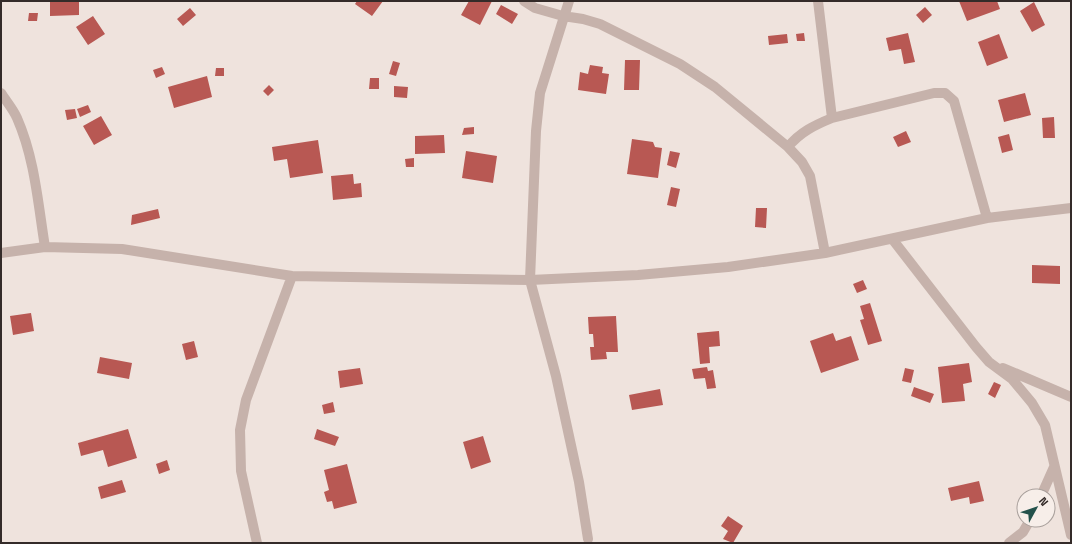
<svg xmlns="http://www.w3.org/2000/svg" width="1072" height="544" font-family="'Space Grotesk',sans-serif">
<rect width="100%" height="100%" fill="#efe3dd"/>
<!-- building -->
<path fill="#b85853" d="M 50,1 L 79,1 L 79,15 L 50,16 Z
M 357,1 L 383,1 L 372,16 L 355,4 Z
M 469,1 L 492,1 L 480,25 L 461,15 Z
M 959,1 L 997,1 L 1000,9 L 967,21 Z
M 1034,2 L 1045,25 L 1032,32 L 1020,11 Z
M 501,5 L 518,14 L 512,24 L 496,14 Z
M 925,7 L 932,15 L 923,23 L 916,15 Z
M 190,8 L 196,15 L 183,26 L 177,19 Z
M 29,13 L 38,13 L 37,21 L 28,21 Z
M 93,16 L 105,34 L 88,45 L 76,27 Z
M 804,33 L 805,41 L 797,41 L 796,34 Z
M 908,33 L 915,62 L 904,64 L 901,49 L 889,51 L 886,38 Z
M 787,34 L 788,43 L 769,45 L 768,36 Z
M 999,34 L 1008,58 L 987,66 L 978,42 Z
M 625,60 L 640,60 L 639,90 L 624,90 Z
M 393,61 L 400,63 L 396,76 L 389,74 Z
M 590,65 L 603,67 L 602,73 L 609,74 L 606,94 L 578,90 L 580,72 L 588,74 Z
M 162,67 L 165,74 L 156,78 L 153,70 Z
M 216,68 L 224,68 L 224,76 L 215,76 Z
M 207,76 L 212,97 L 174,108 L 168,87 Z
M 370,78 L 379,78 L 379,89 L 369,89 Z
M 269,85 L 274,90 L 268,96 L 263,91 Z
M 394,86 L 408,87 L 407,98 L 394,97 Z
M 1025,93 L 1031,115 L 1004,122 L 998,100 Z
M 88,105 L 91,112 L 80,117 L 77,109 Z
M 75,109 L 77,118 L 67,120 L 65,110 Z
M 101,116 L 112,135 L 94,145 L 83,126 Z
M 1054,117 L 1055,138 L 1043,138 L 1042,118 Z
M 474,127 L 474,134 L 462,135 L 464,128 Z
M 906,131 L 911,142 L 898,147 L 893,137 Z
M 1009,134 L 1013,150 L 1002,153 L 998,137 Z
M 444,135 L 445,153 L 415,154 L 415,136 Z
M 632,139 L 653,142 L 655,147 L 662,148 L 658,178 L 627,174 Z
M 318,140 L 323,173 L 290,178 L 287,159 L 274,161 L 272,147 Z
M 466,151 L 497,156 L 493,183 L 462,178 Z
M 670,151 L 680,153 L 676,168 L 667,165 Z
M 414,158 L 414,167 L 406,167 L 405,159 Z
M 353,174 L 354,184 L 361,183 L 362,197 L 333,200 L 331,176 Z
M 671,187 L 680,189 L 676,207 L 667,205 Z
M 756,208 L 767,208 L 766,228 L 755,227 Z
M 158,209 L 160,218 L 131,225 L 132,215 Z
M 1032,265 L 1060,266 L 1060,284 L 1032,283 Z
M 863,280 L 867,289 L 857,293 L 853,284 Z
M 870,303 L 882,341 L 868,345 L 860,320 L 864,319 L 860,306 Z
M 31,313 L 34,331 L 13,335 L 10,316 Z
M 616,316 L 618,352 L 606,352 L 607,359 L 591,360 L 590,347 L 594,347 L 593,334 L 589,334 L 588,317 Z
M 719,331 L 720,346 L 709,347 L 710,363 L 700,364 L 697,333 Z
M 833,333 L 836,341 L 851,336 L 859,360 L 821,373 L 810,341 Z
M 194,341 L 198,357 L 186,360 L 182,344 Z
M 100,357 L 132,363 L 129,379 L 97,373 Z
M 969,363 L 972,382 L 963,384 L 965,401 L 942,403 L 938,367 Z
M 707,367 L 708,371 L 713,370 L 716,388 L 707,389 L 705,378 L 694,379 L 692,369 Z
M 360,368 L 363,384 L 340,388 L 338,371 Z
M 905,368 L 914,370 L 911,383 L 902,381 Z
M 994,382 L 1001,385 L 995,398 L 988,394 Z
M 914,387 L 934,394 L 930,403 L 911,396 Z
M 660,389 L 663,405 L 632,410 L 629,395 Z
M 333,402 L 335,412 L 324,414 L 322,405 Z
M 128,429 L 137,458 L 108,467 L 103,450 L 81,456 L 78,443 Z
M 317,429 L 339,437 L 335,446 L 314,439 Z
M 483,436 L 491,462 L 471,469 L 463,442 Z
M 167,460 L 170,470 L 159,474 L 156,464 Z
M 347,464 L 357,503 L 334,509 L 332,501 L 327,502 L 324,492 L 329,490 L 324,470 Z
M 122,480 L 126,492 L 101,499 L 98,487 Z
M 979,481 L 984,501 L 970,504 L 969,497 L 951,501 L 948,488 Z
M 728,516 L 743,526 L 733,543 L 723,539 L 728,531 L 721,526 Z"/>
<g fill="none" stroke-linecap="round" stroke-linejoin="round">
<!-- street -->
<path stroke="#c6b2ab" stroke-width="10" d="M 524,1 L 535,8 L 563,16 L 583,19 L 600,24 L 680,64 L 715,87 L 788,147 L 802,162 L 810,176 L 825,253
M 569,1 L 540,93 L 536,131 L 530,280 L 556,376 L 579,482 L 588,539
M 1,93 C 6,101 13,109 17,118 C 35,159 38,204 45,247
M 832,118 L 934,93 L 945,93 L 954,101 L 987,218
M 788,147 C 800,132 815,125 832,118 L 818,1
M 893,240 L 976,347 L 989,362 L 1012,379 L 1032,403 L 1045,425 L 1071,535
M 1,253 L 45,247 L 122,249 L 292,276 L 530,280 L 638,275 L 728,267 L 825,253 L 987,218 L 1071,208
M 1003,368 L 1071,397
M 1041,496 L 1054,467
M 257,543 L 241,471 L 240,430 L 246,400 L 292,276
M 1009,543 L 1023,532 L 1030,520"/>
</g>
<!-- border -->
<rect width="1072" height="544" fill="none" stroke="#342b29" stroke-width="4"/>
<!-- north arrow -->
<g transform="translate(1036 508) rotate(50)"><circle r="19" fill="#f7eee9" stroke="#a9a09c"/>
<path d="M0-3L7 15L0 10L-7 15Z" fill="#23514b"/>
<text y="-6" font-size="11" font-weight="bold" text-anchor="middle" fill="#342b29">N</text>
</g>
</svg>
